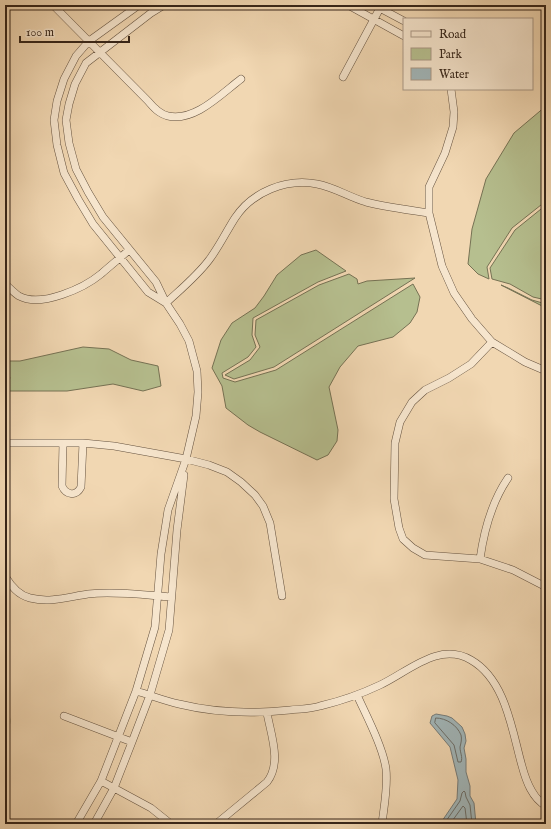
<svg xmlns="http://www.w3.org/2000/svg" width="551" height="829" font-family="'IM FELL English',serif">
<rect width="100%" height="100%" fill="#f1d7b2"/>
<filter id="stains"><feTurbulence type="fractalNoise" baseFrequency=".005" numOctaves="4"/><feColorMatrix values="0 0 0 0 .2 0 0 0 0 .09 0 0 0 0 .02 0 0 0 .5 -.17"/></filter>
<radialGradient id="worn" r=".72"><stop offset=".6" stop-color="#630" stop-opacity="0"/><stop offset="1" stop-color="#630" stop-opacity=".3"/></radialGradient>
<!-- green -->
<path fill="#b6bf8f" stroke="#767254" d="M 546,106 L 546,201 L 512,228 L 487,267 L 489,279 L 478,274 L 468,264 L 472,229 L 486,179 L 514,133 Z
M 546,205 L 546,300 L 533,297 L 510,284 L 492,279 L 490,268 L 515,230 Z
M 316,250 L 346,271 L 318,282 L 253,318 L 252,335 L 256,347 L 248,357 L 222,373 L 223,378 L 235,382 L 276,370 L 413,284 L 420,297 L 417,312 L 410,323 L 393,337 L 358,346 L 340,367 L 329,387 L 338,430 L 337,441 L 328,455 L 317,460 L 260,432 L 248,425 L 226,408 L 222,386 L 212,368 L 221,340 L 232,323 L 255,308 L 264,296 L 277,275 L 301,255 Z
M 349,274 L 357,279 L 358,284 L 367,281 L 415,278 L 274,367 L 234,379 L 225,375 L 250,360 L 260,347 L 255,335 L 256,320 L 319,285 Z
M 501,285 L 508,288 L 532,300 L 546,304 L 546,308 Z
M 83,347 L 109,349 L 131,360 L 158,366 L 161,386 L 143,391 L 113,384 L 67,391 L 5,391 L 5,381 L 8,381 L 10,378 L 8,374 L 5,373 L 5,361 L 20,361 Z
M 5,699 C 8,713 14,722 5,735 Z"/>
<!-- water -->
<path fill="#a1b6b9" stroke="#767c79" d="M 436,714 L 447,716 L 452,718 L 462,727 L 465,734 L 466,741 L 464,748 L 466,759 L 466,772 L 470,786 L 470,796 L 474,803 L 476,824 L 440,824 L 457,799 L 458,780 L 450,747 L 430,723 L 432,716 Z"/>
<g fill="none" stroke-linecap="round" stroke-linejoin="round">
<!-- shore -->
<path stroke="#6c6e69" stroke-width="1" d="M 436,718 C 446,718 457,725 461,735 C 462,739 461,743 460,747 C 460,753 463,757 461,762 L 458,762 L 454,745 L 435,723 Z
M 444,824 L 460,801 L 462,793 L 464,791 L 465,792 L 466,797 L 470,805 L 472,824
M 450,824 L 463,806 L 465,808 L 467,824"/>
<!-- minor casing -->
<g stroke="#65523f" stroke-width="8">
<path id="minor" d="M 53,5 L 148,101 C 153,107 159,114 168,116 C 195,122 221,94 241,79
M 139,5 L 89,41 L 76,56 L 64,79 L 57,101 L 54,120 L 57,145 L 64,173 L 78,199 L 93,224 L 148,292 L 166,303
M 348,5 L 404,36
M 374,5 L 404,21
M 343,77 L 380,8
M 451,89 L 454,112 L 453,127 L 445,153 L 429,187 L 429,213 L 442,266 L 454,293 L 472,319 L 492,342 L 525,362 L 546,371
M 5,284 C 10,288 14,293 19,296 C 41,308 84,288 101,274 C 110,266 120,258 129,250
M 166,303 C 181,289 197,276 209,260 C 219,247 226,232 235,218 C 252,192 286,178 317,184 C 334,187 349,197 366,202 C 386,207 408,210 429,213
M 492,342 L 471,364 L 449,378 L 425,390 L 412,402 L 400,422 L 395,443 L 394,499 L 399,528 L 403,539 L 413,548 L 425,555 L 480,559 L 513,570 L 546,587
M 5,443 L 83,443 L 114,446 L 186,459 L 209,465 L 227,472 L 241,482 L 255,495 L 263,506 L 270,523 L 282,596
M 63,443 L 62,486 C 66,495 76,497 81,487 L 83,443
M 480,559 C 484,530 491,503 508,478
M 5,576 C 11,586 18,595 30,598 C 50,603 68,597 88,594 C 115,591 144,595 171,597
M 136,691 C 150,695 165,701 179,704 C 216,713 253,714 290,710 C 300,709 311,709 320,706 C 341,701 361,694 380,685 C 408,672 439,641 471,660 C 506,680 512,731 522,766 C 526,781 532,798 546,806
M 357,695 C 366,715 383,747 386,769 C 388,787 384,806 382,824
M 64,716 L 132,742
M 101,781 L 151,808 L 171,824
M 76,824 L 101,781 L 136,691 L 155,627 L 161,554 L 166,523 L 168,510 L 186,459 L 196,416 L 198,392 L 197,371 L 189,341 L 180,324 L 166,303 L 156,282 L 103,217 L 88,192 L 76,169 L 69,143 L 66,120 L 69,104 L 75,84 L 86,63 L 151,13 L 164,5
M 94,824 L 114,788 L 132,742 L 150,695 L 169,630 L 177,530 L 184,475
M 216,824 L 267,782 C 282,763 271,735 267,713"/>
</g>
<!-- minor -->
<use href="#minor" stroke="#f6e5cd" stroke-width="7"/>
</g>
<!-- margin -->
<rect width="551" height="829" fill="none" stroke="#f1d7b2" stroke-width="20"/>
<rect x="6" y="6" width="539" height="817" fill="none" stroke="#362519" stroke-width="2"/>
<rect x="10" y="10" width="531" height="809" fill="none" stroke="#362519"/>
<!-- legend -->
<rect x="403" y="18" width="130" height="72" fill="#f6e5cd" stroke="#a99885"/>
<rect x="411" y="31" width="20" height="6" fill="#f6e5cd" stroke="#a99885"/>
<text x="439" y="38" font-size="12" fill="#362519">Road</text>
<rect x="411" y="48" width="20" height="12" fill="#b6bf8f" stroke="#a99885"/>
<text x="439" y="58" font-size="12" fill="#362519">Park</text>
<rect x="411" y="68" width="20" height="12" fill="#a1b6b9" stroke="#a99885"/>
<text x="439" y="78" font-size="12" fill="#362519">Water</text>
<!-- scale -->
<path d="M20 36v6h109v-6" fill="none" stroke="#362519" stroke-width="2"/>
<text x="26" y="36" font-size="12" fill="#362519" stroke="#f6e5cd" stroke-width="3" paint-order="stroke">100 m</text>
<rect width="100%" height="100%" filter="url(#stains)"/>
<rect width="100%" height="100%" fill="url(#worn)"/>
</svg>
